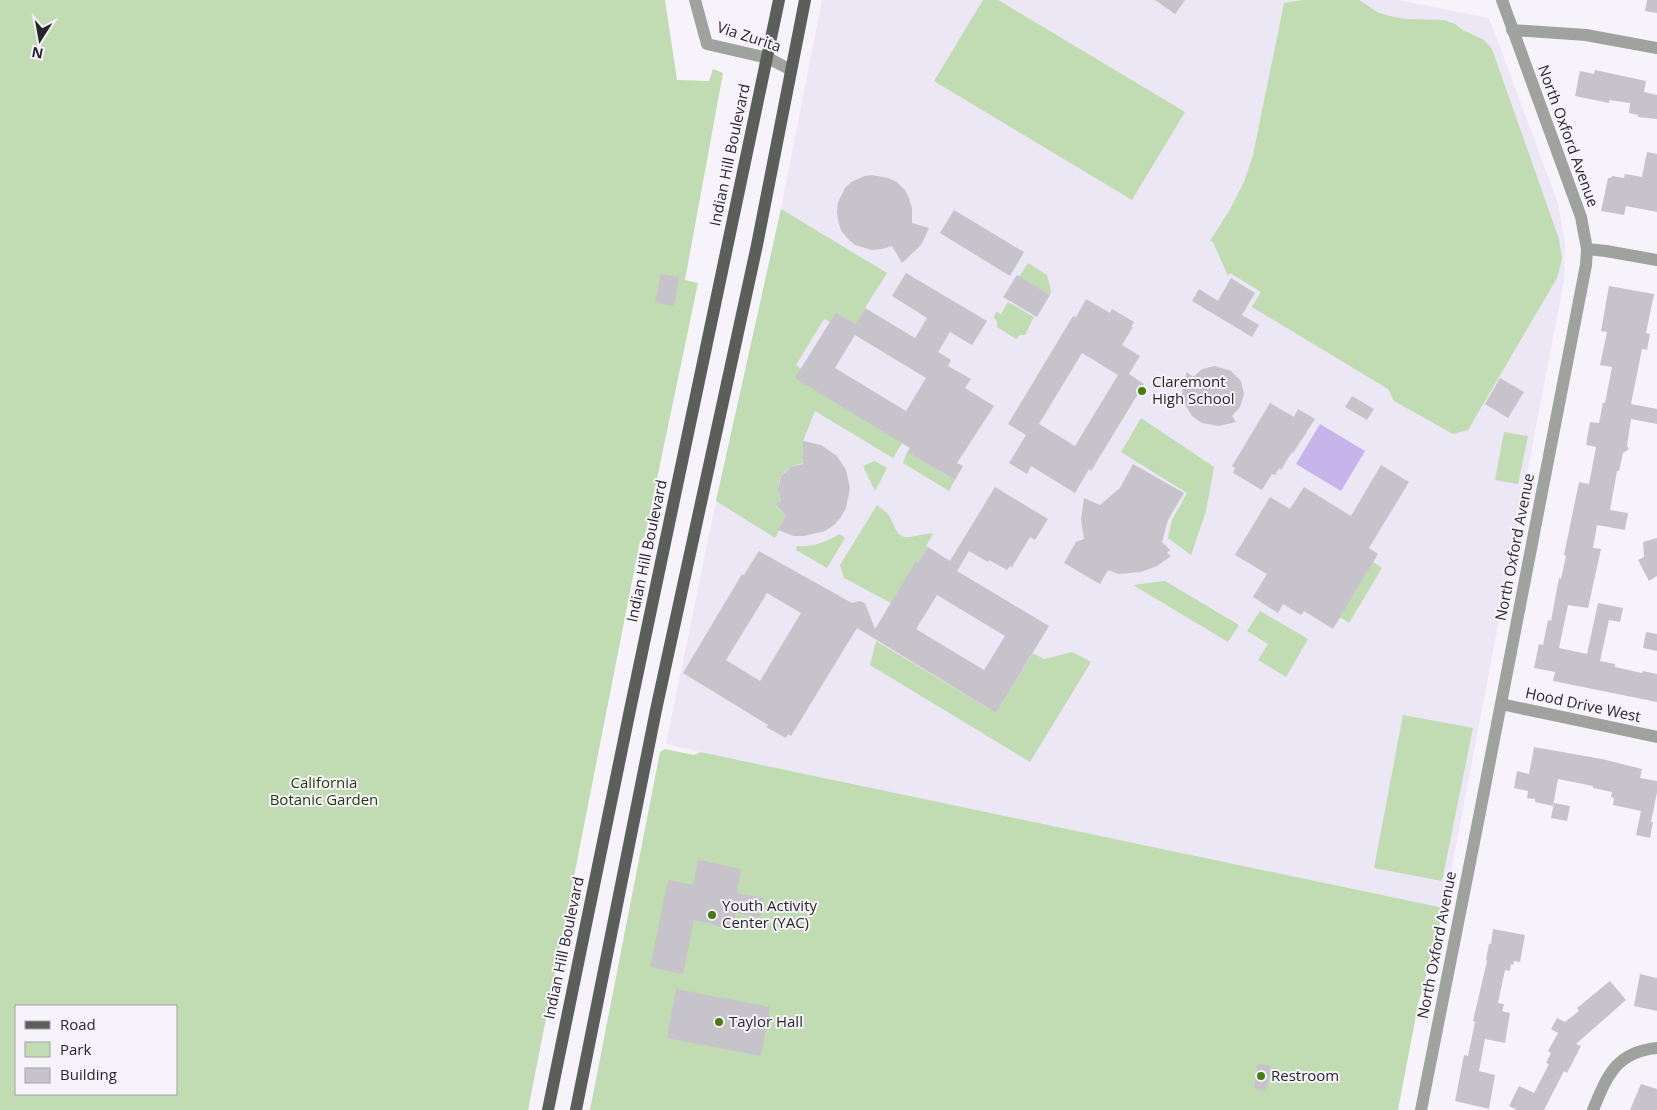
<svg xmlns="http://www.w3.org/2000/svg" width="1657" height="1110" font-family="'Open Sans',sans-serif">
<rect width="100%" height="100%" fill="#f6f4fa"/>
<!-- built -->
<path fill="#ebe7f4" d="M 822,0 L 1398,0 L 1489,18 L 1558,203 L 1565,243 L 1564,280 L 1444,908 L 700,752 L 666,744 L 716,501 L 781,209 Z"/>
<!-- green -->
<path fill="#c1dbb3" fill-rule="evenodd" d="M 0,0 L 665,0 L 677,80 L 709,81 L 713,69 L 723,73 L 685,280 L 698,283 L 645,536 L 640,541 L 528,1110 L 0,1110 ZM 16,1006 L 176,1006 L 176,1094 L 16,1094 Z
M 983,0 L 998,0 L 1185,112 L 1132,200 L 934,81 Z
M 1302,0 L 1359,0 L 1379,13 L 1390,16 L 1405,19 L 1444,20 L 1455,24 L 1463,30 L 1484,40 L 1492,49 L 1559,239 L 1562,259 L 1557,278 L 1468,430 L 1453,434 L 1394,401 L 1388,389 L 1252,307 L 1261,292 L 1230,273 L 1228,276 L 1213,242 L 1210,241 L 1229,211 L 1244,182 L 1253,155 L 1284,3 Z
M 781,209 L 887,273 L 855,324 L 836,312 L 830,322 L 824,319 L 796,365 L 902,443 L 893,458 L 815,411 L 803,441 L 803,463 C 781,469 775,478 781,501 L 775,505 L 786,516 L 775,538 L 716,501 Z
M 1028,263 L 1047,275 L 1051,291 L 1050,295 L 1019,277 Z
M 1008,302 L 1034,317 L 1025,335 L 1020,335 L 1016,339 L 997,327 L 997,322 L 994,317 L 996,312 L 1001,314 Z
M 1141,418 L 1214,467 L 1206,511 L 1191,555 L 1168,538 L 1172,520 L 1187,493 L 1121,452 Z
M 1504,432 L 1528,436 L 1518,484 L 1495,480 Z
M 907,452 L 955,480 L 949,491 L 903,463 Z
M 875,461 L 887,468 L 875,491 L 863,466 Z
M 877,505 C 880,508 884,510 887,513 C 894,520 894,535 905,537 C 913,538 923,533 933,534 L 926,546 L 928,547 L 918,563 L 916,562 L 891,603 L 844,578 L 840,565 Z
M 840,534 L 845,538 L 827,568 L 796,550 L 797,546 C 815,547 825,542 840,534 Z
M 1373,562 L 1382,568 L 1349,623 L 1340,617 Z
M 1165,581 L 1239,625 L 1228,642 L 1133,585 Z
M 1260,611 L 1308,639 L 1286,677 L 1258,660 L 1268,644 L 1247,631 Z
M 876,641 L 996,713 L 1033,653 L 1044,659 L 1072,652 L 1091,662 L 1030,762 L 870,665 Z
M 1403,715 L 1473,728 L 1442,881 L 1374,868 Z
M 665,749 L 694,755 L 700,752 L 1444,908 L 1418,1005 L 1398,1110 L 590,1110 L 660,752 Z"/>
<!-- water -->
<path fill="#c7b4eb" d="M 1320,424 L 1365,451 L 1341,491 L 1296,464 Z"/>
<!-- building -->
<path fill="#c6c4ca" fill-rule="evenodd" d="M 1155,0 L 1185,0 L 1175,14 Z
M 1647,0 L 1657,0 L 1657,13 L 1645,11 Z
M 1595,70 L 1646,81 L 1644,92 L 1657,95 L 1657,119 L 1638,117 L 1638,115 L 1629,113 L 1630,103 L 1609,100 L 1609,103 L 1575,96 L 1580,71 L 1594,74 Z
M 1647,152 L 1657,154 L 1657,212 L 1626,206 L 1624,215 L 1601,211 L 1608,178 L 1611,178 L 1612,176 L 1624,178 L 1625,174 L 1642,177 Z
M 872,175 L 888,178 L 897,182 L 905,190 L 909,198 L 912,208 L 912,223 L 929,228 L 921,245 L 902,263 L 892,246 L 882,249 L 872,250 L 855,245 L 848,239 L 841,230 L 838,221 L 837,212 L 838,202 L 845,188 L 851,182 L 865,176 Z
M 954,210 L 1024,252 L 1010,276 L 940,233 Z
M 906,273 L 987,321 L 972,345 L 950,332 L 938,352 L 951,360 L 948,366 L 971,379 L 965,388 L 994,406 L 957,463 L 963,466 L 955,480 L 907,452 L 910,448 L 795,378 L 836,312 L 855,324 L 865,308 L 915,338 L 927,318 L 892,296 ZM 855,335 L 926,378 L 906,411 L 835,368 Z
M 661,274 L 679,277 L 674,306 L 655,303 Z
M 1017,275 L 1050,295 L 1037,317 L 1003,297 Z
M 1231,278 L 1255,293 L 1242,315 L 1259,325 L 1252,337 L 1192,301 L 1199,289 L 1218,301 Z
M 1609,286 L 1654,294 L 1646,333 L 1650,334 L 1647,350 L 1642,349 L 1631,404 L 1657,409 L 1657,424 L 1631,419 L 1627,446 L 1629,449 L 1623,453 L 1619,471 L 1617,471 L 1610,510 L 1628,513 L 1625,530 L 1597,525 L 1593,548 L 1601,549 L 1588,608 L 1568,605 L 1559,648 L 1587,654 L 1598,603 L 1623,608 L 1620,622 L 1609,620 L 1600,661 L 1615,664 L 1615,667 L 1642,673 L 1643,671 L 1657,674 L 1657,702 L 1553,681 L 1555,672 L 1534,668 L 1539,644 L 1543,645 L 1548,620 L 1551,621 L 1559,578 L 1561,579 L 1566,556 L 1564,555 L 1579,482 L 1589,484 L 1596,447 L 1586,445 L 1590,422 L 1599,423 L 1603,403 L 1605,403 L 1612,367 L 1600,365 L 1607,332 L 1601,331 Z
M 1086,299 L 1110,313 L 1112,309 L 1134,322 L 1131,327 L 1133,327 L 1122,345 L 1140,356 L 1129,374 L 1144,384 L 1091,471 L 1089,469 L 1075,493 L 1031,466 L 1027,474 L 1009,463 L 1026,435 L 1008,424 L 1073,316 L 1076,317 ZM 1082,353 L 1118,375 L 1075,446 L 1039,424 Z
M 1215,366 L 1231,371 L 1241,381 L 1244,394 L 1240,407 L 1232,416 L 1236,422 L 1219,426 L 1202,423 L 1192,416 L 1186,406 L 1182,395 L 1183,383 L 1187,372 L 1193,377 L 1202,369 Z
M 1500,378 L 1524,392 L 1508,418 L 1485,404 Z
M 1352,396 L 1374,409 L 1367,420 L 1345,407 Z
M 1270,403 L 1294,417 L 1298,409 L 1315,419 L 1293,453 L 1292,452 L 1281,470 L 1279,468 L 1275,475 L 1272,474 L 1262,490 L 1233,473 L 1235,468 L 1232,466 Z
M 803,441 L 821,445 L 837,456 L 846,470 L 850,488 L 846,508 L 841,517 L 834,525 L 825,531 L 804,536 L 794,536 L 778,530 L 786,516 L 775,504 L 781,501 L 778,489 L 781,476 L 791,467 L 803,464 Z
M 1133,464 L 1184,493 L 1168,520 L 1162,542 L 1170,550 L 1167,553 L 1171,556 L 1157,566 L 1141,572 L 1118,574 L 1108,570 L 1100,584 L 1064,563 L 1076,542 L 1084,539 L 1081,520 L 1084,498 L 1100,505 L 1120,488 Z
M 1381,465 L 1409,482 L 1369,548 L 1378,554 L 1333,629 L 1304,611 L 1301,615 L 1283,604 L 1278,613 L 1253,597 L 1267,574 L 1235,555 L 1270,497 L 1290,509 L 1304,487 L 1351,516 Z
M 995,487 L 1048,519 L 1035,540 L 1030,537 L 1012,567 L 1010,566 L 1007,570 L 989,560 L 988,562 L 969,551 L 957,571 L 1049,626 L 996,713 L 857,628 L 791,736 L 788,734 L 786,738 L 766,727 L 768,725 L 683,673 L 742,574 L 744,575 L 759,551 L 852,603 L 859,601 L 865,603 L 875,629 L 916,561 L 918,563 L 928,547 L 950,561 ZM 767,593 L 801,613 L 760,681 L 726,660 ZM 937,595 L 1005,636 L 984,670 L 916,629 Z
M 1657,538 L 1657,576 L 1649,581 L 1638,560 L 1644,557 L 1643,542 Z
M 1646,632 L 1657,634 L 1657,651 L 1643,648 Z
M 1534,747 L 1602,759 L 1642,769 L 1640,778 L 1657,781 L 1657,792 L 1651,822 L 1653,822 L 1650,838 L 1636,835 L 1641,811 L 1613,805 L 1614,798 L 1611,797 L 1612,792 L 1593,788 L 1593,786 L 1558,779 L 1553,806 L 1535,802 L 1535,799 L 1527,798 L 1528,791 L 1514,788 L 1517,771 L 1529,774 Z
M 1554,803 L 1570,806 L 1567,821 L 1551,818 Z
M 698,860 L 741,869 L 737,893 L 764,898 L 760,918 L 736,913 L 732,929 L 694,920 L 683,974 L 650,967 L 668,880 L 693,885 Z
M 1493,929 L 1525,935 L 1520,962 L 1514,961 L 1513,965 L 1511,964 L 1510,971 L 1505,970 L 1498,1003 L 1504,1004 L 1502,1011 L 1510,1013 L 1505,1043 L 1485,1039 L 1479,1071 L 1495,1075 L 1489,1109 L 1455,1101 L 1464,1055 L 1468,1056 L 1475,1022 L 1473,1021 L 1487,961 L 1486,960 L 1489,944 L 1491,944 Z
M 1640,974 L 1657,978 L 1657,1011 L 1634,1006 Z
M 1610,981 L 1626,1000 L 1576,1044 L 1581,1046 L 1567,1073 L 1564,1071 L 1544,1110 L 1517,1110 L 1509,1106 L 1519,1086 L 1534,1093 L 1549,1064 L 1546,1063 L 1551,1053 L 1548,1051 L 1558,1033 L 1551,1029 L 1557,1018 L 1565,1022 L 1579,1011 L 1577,1008 Z
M 676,989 L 770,1007 L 761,1056 L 667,1038 Z
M 1258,1064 L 1271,1066 L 1266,1091 L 1254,1088 Z
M 1641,1084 L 1657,1089 L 1657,1110 L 1630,1110 Z"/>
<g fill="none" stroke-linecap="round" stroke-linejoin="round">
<!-- minor -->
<path stroke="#a0a29f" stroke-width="12" d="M 695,0 L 707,44 L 768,58 L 791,70
M 1512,30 L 1586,35 L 1657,48
M 1587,249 L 1606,251 L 1657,260
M 1501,704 L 1657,737
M 1421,1110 L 1479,817 L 1586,265 L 1587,249 L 1581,217 L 1502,0
M 1593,1110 C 1607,1076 1616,1052 1657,1048"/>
<!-- major -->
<path stroke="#5b5e5a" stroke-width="12" d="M 548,1110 L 631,705 L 779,0
M 576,1110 L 656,710 L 757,245 L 805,0"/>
</g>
<!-- markers -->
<g fill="#457c13" stroke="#f6f4fa" stroke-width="2">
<circle cx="1142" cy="391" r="5"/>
<circle cx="712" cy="915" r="5"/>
<circle cx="719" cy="1022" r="5"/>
<circle cx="1261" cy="1076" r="5"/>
</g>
<g text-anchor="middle" stroke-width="4" stroke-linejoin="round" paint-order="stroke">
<!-- street labels -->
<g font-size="15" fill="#272628" stroke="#f6f4fa">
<text transform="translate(749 37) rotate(18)" y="5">Via Zurita</text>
<text transform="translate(1568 136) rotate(70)" y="5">North Oxford Avenue</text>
<text transform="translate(730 155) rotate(-78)" y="5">Indian Hill Boulevard</text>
<text transform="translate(1515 547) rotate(-79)" y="5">North Oxford Avenue</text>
<text transform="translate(647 551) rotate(-78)" y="5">Indian Hill Boulevard</text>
<text transform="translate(1583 705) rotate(12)" y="5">Hood Drive West</text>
<text transform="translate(1437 945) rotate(-79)" y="5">North Oxford Avenue</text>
<text transform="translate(564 948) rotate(-78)" y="5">Indian Hill Boulevard</text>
</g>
<!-- poi labels -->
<g font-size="15" fill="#272628" stroke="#f6f4fa" text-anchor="start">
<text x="1152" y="387">Claremont<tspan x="1152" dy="17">High School</tspan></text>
<text x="722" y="911">Youth Activity<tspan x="722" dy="17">Center (YAC)</tspan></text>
<text x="729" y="1027">Taylor Hall</text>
<text x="1271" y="1081">Restroom</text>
</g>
<!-- park labels -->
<g font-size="15" fill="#1d3b03" stroke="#f6f4fa">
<text x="324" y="788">California<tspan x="324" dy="17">Botanic Garden</tspan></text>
</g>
</g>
<!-- legend -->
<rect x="15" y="1005" width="162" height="90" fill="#f6f4fa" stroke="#a3a2a6"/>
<rect x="25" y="1021" width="25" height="8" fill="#5b5e5a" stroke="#a3a2a6"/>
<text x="60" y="1030" font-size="15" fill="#272628">Road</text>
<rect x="25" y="1042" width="25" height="15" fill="#c1dbb3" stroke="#a3a2a6"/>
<text x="60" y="1055" font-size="15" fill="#272628">Park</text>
<rect x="25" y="1068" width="25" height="15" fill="#c6c4ca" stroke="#a3a2a6"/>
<text x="60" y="1080" font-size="15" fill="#272628">Building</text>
<!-- north arrow -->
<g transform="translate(40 40) rotate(191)" stroke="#f6f4fa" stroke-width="4" paint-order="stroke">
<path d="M0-4L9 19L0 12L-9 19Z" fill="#272628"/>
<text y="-8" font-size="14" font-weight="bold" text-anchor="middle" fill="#272628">N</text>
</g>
</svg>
